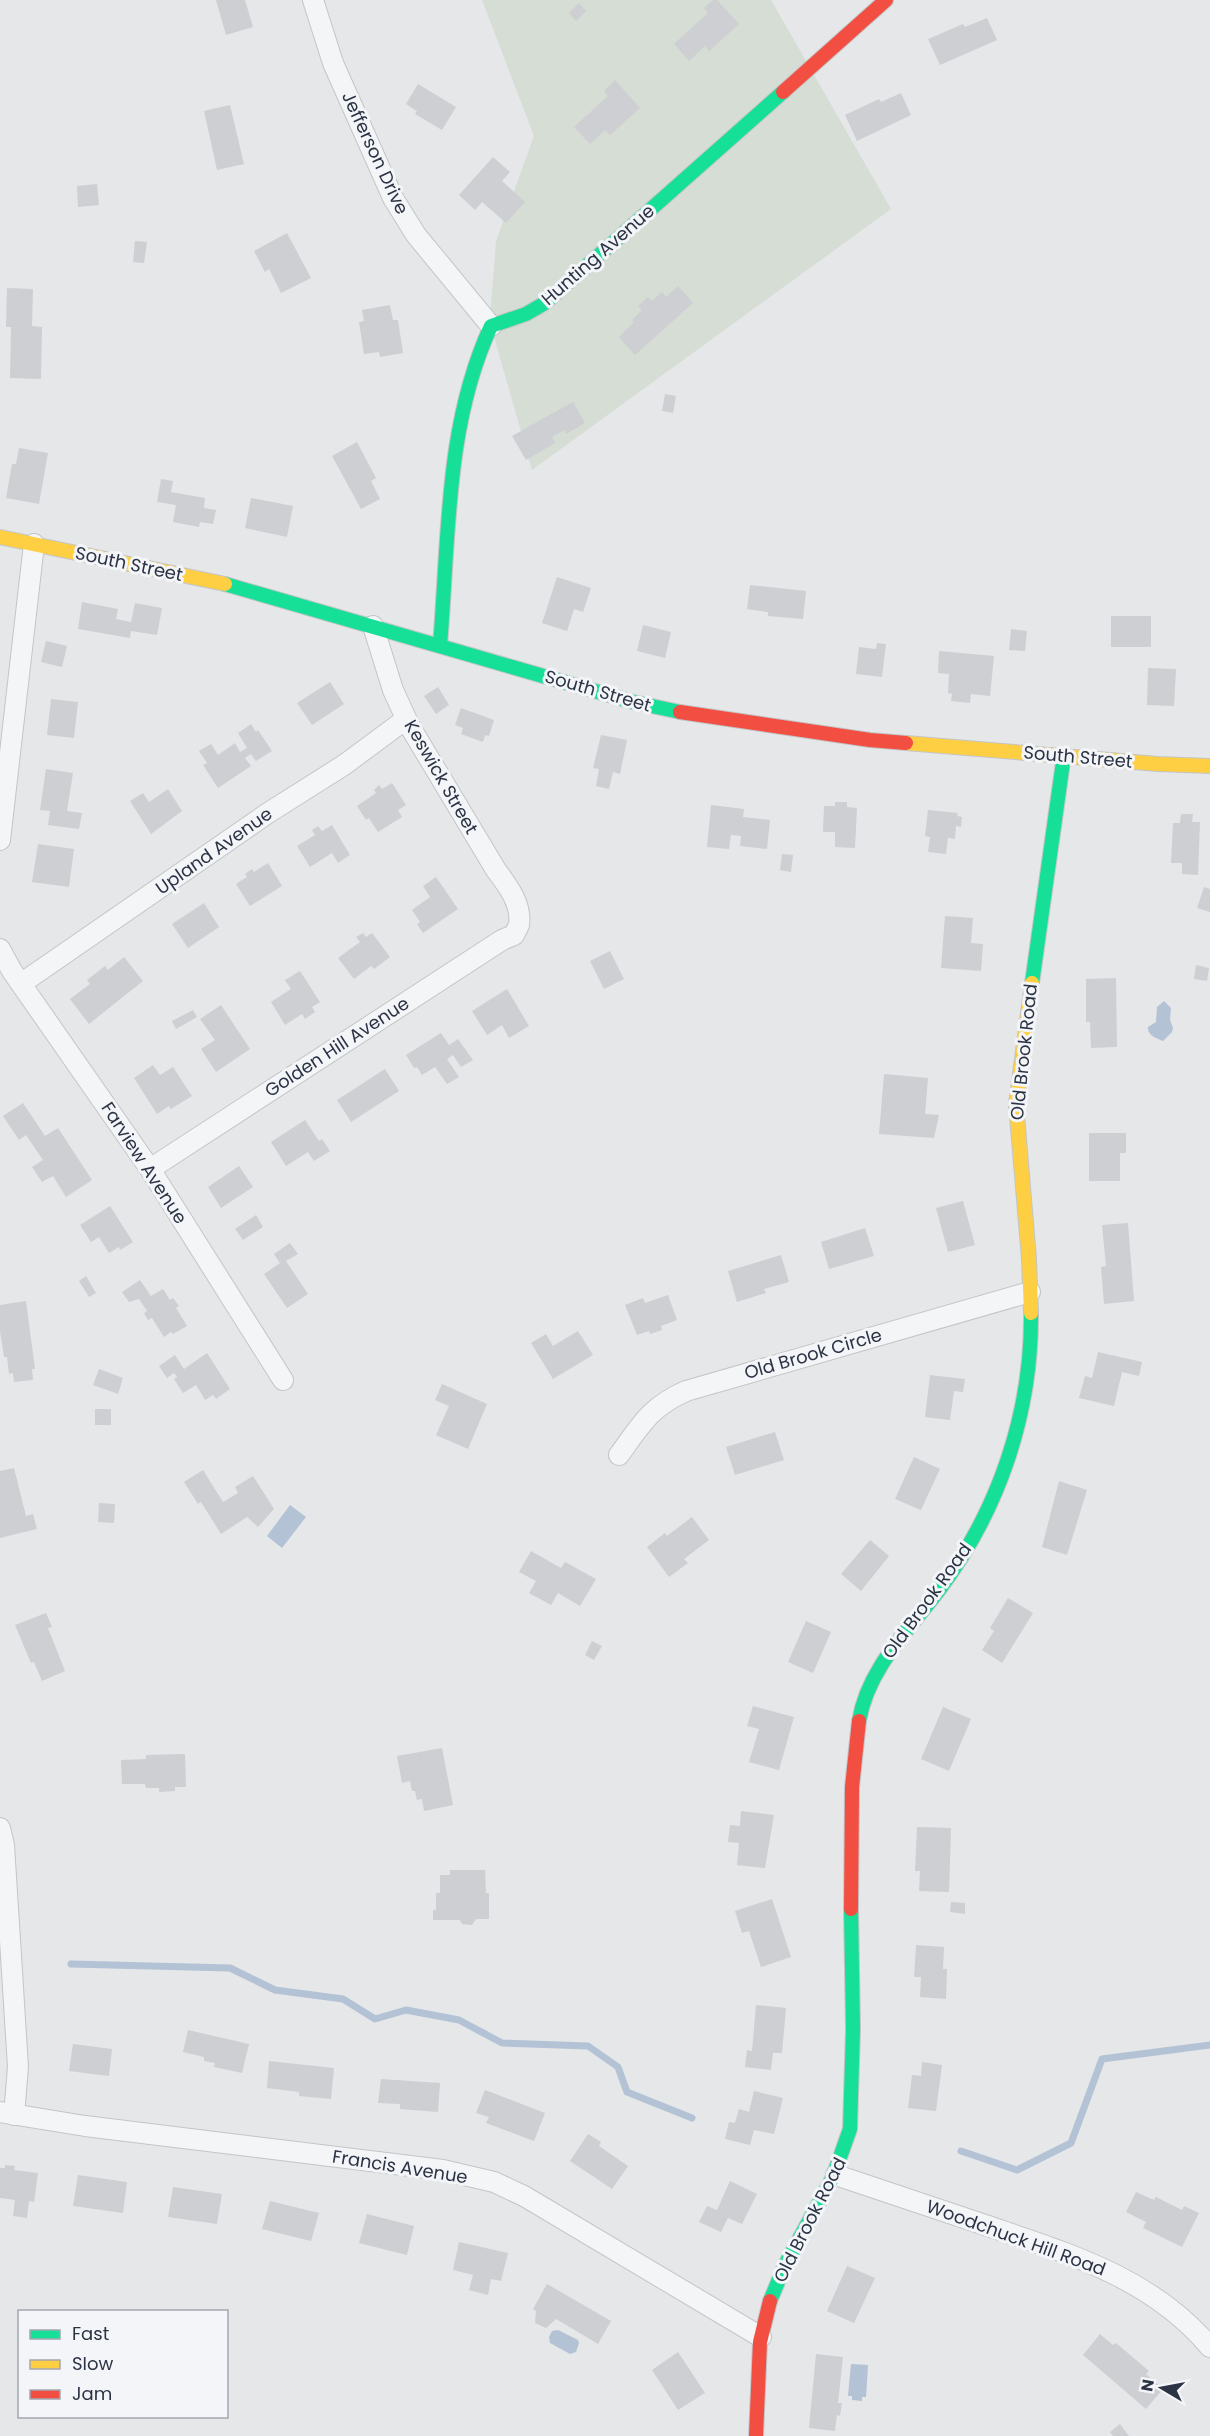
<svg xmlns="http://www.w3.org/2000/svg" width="1210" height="2436" font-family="Poppins,sans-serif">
<rect width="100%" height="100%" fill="#e5e7e9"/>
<!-- green -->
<path fill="#d5ddd5" d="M 482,0 L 771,0 L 891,209 L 532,470 L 491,326 L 490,317 L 496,241 L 534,136 Z"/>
<!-- water -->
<path fill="#b3c2d4" d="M 1164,1001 L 1171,1008 L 1170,1020 L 1173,1028 L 1172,1032 L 1163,1041 C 1156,1038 1147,1035 1148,1027 L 1156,1022 L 1157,1007 Z
M 290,1505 L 306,1517 L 282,1548 L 267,1536 Z
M 558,2330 L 578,2340 L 579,2343 L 576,2352 L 570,2354 L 550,2343 L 549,2337 L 552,2331 Z
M 851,2364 L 868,2365 L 866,2397 L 862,2397 L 862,2401 L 852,2400 L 852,2396 L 848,2396 Z"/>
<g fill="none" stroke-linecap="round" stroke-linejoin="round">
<!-- stream -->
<path stroke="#b3c2d4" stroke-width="7" d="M 71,1964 L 230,1968 L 275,1990 L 343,1999 L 375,2019 L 406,2010 L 459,2020 L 502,2043 L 588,2046 L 618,2067 L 627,2092 L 692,2118
M 961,2151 L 1017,2170 L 1071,2143 L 1102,2059 L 1210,2045"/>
</g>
<!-- building -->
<path fill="#cdcfd2" d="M 216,0 L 245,0 L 253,27 L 226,35 Z
M 713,0 L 717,0 L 739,24 L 709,51 L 705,46 L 689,61 L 674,44 L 708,13 L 704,8 Z
M 579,3 L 586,11 L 576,21 L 569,13 Z
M 987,18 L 997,40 L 940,65 L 928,39 L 963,24 L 965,27 Z
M 615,80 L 640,108 L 610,135 L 605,130 L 590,144 L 574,127 L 608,96 L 604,91 Z
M 418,84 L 456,107 L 442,130 L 415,114 L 417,111 L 406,104 Z
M 901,93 L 911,115 L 857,141 L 845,115 L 879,99 L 881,102 Z
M 230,105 L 244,164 L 217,170 L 204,111 Z
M 493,157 L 510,172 L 502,181 L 525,202 L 506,223 L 482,202 L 475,210 L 459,195 Z
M 97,184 L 99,205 L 78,207 L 77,186 Z
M 287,233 L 311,278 L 281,293 L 269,269 L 265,272 L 254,251 Z
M 135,241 L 147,242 L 144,263 L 133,262 Z
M 678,286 L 693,303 L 635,355 L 619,337 L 634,322 L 632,320 L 642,310 L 638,306 L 648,297 L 652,301 L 662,292 L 666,297 Z
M 7,288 L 33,289 L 32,326 L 42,327 L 41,379 L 10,378 L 11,327 L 6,327 Z
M 390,305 L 393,320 L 398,320 L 403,353 L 380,357 L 379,352 L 364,354 L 359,322 L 364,321 L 362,310 Z
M 665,394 L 676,396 L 673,413 L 662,411 Z
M 573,402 L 585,423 L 566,434 L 564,430 L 552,437 L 555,443 L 526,460 L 512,436 Z
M 357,442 L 376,478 L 371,481 L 380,499 L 361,509 L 332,456 Z
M 19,448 L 48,453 L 39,504 L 6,498 L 12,464 L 16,464 Z
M 161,479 L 173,481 L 171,492 L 205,498 L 204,508 L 216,510 L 213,524 L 200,522 L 199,527 L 173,522 L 176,505 L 157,502 Z
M 251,498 L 293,506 L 287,537 L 245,528 Z
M 557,577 L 591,588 L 583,612 L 574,609 L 567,631 L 542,623 Z
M 750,585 L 806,591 L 803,619 L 768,616 L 768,612 L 747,609 Z
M 82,602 L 118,609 L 116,619 L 131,622 L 135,603 L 162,608 L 157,635 L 131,631 L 130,638 L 78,629 Z
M 1111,616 L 1151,616 L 1151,647 L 1111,647 Z
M 643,625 L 671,632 L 665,658 L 637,651 Z
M 1011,629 L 1027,631 L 1025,651 L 1009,650 Z
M 46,641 L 67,646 L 62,667 L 41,662 Z
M 877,643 L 886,644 L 882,677 L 856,674 L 859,647 L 876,649 Z
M 939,651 L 994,656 L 990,696 L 971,694 L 970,703 L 951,701 L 952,694 L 948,693 L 949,674 L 938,673 Z
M 1148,668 L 1176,669 L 1174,706 L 1147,705 Z
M 330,682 L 344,704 L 312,725 L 297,703 Z
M 438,687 L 449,705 L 436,714 L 424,696 Z
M 51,699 L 78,702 L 74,738 L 47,735 Z
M 461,708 L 494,720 L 489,736 L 485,735 L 483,742 L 461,734 L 463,728 L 455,725 Z
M 251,724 L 256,732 L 258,730 L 272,751 L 256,761 L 251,754 L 245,758 L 251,766 L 218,788 L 203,765 L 207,763 L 199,751 L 211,744 L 218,755 L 235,743 L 240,752 L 247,748 L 238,733 Z
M 601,735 L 627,740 L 620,774 L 613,772 L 609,789 L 596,786 L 599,769 L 593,768 Z
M 46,769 L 73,773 L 67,811 L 82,813 L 79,829 L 48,825 L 50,811 L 40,810 Z
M 392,783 L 406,805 L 398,810 L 402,817 L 378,832 L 369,818 L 366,820 L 357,806 L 376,793 L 374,790 L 379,785 L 382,789 Z
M 168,789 L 182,811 L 151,834 L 130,801 L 143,793 L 149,802 Z
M 835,802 L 847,802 L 847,807 L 857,808 L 855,848 L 835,847 L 835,832 L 823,832 L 824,806 L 835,806 Z
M 711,805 L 744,809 L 743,817 L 770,820 L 767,849 L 740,846 L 741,836 L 731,835 L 729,849 L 707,847 Z
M 928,810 L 958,813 L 957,816 L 962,817 L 961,827 L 956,826 L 955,839 L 948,838 L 946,854 L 928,852 L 930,837 L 925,836 Z
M 1181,814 L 1193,814 L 1192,822 L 1200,822 L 1198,875 L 1182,874 L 1182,863 L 1171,863 L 1173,823 L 1180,823 Z
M 332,825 L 350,855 L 338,863 L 332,853 L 310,867 L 297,846 L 315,835 L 312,830 L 318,826 L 322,831 Z
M 38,844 L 74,849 L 69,887 L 32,882 Z
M 782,854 L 793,855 L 791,872 L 780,870 Z
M 268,863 L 282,886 L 250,906 L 236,884 L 247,877 L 245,874 L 252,869 L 254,872 Z
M 436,877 L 458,909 L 423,933 L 417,924 L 420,922 L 412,910 L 430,897 L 423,886 Z
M 1204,887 L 1210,889 L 1210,912 L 1197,908 Z
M 204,903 L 219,927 L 188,948 L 172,924 Z
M 945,916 L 973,918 L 971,943 L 983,944 L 981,971 L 941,968 Z
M 363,933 L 366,937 L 372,933 L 390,957 L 374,969 L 371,966 L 354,979 L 338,958 L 360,942 L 356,937 Z
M 610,951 L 624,979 L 604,989 L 590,961 Z
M 124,957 L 143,981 L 89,1024 L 70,999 L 90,984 L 87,980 L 105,966 L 108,970 Z
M 1196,965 L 1209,968 L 1207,981 L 1194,979 Z
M 300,971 L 320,1002 L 312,1007 L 315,1012 L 305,1019 L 302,1014 L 285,1025 L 271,1002 L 291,989 L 285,980 Z
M 1116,978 L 1117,1047 L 1091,1048 L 1090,1022 L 1086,1022 L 1086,979 Z
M 507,989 L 529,1026 L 509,1038 L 502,1025 L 487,1035 L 472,1011 Z
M 221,1005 L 250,1049 L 216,1072 L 201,1049 L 215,1040 L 200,1019 Z
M 193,1010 L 197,1017 L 176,1029 L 172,1021 Z
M 441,1033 L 449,1045 L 458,1039 L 473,1060 L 461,1067 L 453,1055 L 447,1059 L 459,1077 L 447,1084 L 435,1067 L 422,1075 L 417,1067 L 414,1068 L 406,1055 Z
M 153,1065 L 160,1075 L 173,1067 L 192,1096 L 171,1109 L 169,1106 L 157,1114 L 134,1078 Z
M 385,1069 L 399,1091 L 351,1122 L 337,1100 Z
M 884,1074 L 928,1078 L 925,1114 L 939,1115 L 934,1138 L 879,1134 Z
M 23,1103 L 45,1136 L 58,1128 L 92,1180 L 66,1197 L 53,1176 L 42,1182 L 32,1167 L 43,1160 L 26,1135 L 19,1140 L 3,1116 Z
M 305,1120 L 319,1141 L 322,1139 L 330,1151 L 314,1161 L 308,1152 L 286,1166 L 271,1142 Z
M 1089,1133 L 1126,1133 L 1126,1153 L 1120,1153 L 1120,1181 L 1089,1181 Z
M 239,1166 L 253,1187 L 221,1208 L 208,1187 Z
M 963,1201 L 975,1245 L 948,1252 L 936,1208 Z
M 110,1206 L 133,1242 L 120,1250 L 119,1247 L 109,1253 L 99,1237 L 91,1242 L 80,1225 Z
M 256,1215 L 263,1227 L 243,1240 L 235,1229 Z
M 1128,1223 L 1134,1301 L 1104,1304 L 1101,1267 L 1106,1266 L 1102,1225 Z
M 865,1228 L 874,1256 L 829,1269 L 821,1242 Z
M 290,1243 L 298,1254 L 286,1261 L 308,1294 L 287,1308 L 264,1274 L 280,1263 L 274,1254 Z
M 781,1255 L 789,1282 L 764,1289 L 766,1293 L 737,1302 L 728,1271 Z
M 86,1276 L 96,1293 L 89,1297 L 79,1281 Z
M 140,1280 L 151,1296 L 163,1289 L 170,1300 L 173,1298 L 179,1306 L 176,1308 L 187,1326 L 173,1334 L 171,1332 L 164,1337 L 152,1318 L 148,1320 L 144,1313 L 147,1311 L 139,1299 L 129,1302 L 122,1292 Z
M 668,1295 L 677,1320 L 661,1326 L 662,1330 L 650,1334 L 649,1331 L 637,1335 L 625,1305 L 643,1298 L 645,1303 Z
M 26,1301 L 35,1369 L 32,1369 L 33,1380 L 14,1382 L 13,1373 L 9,1374 L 7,1357 L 4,1357 L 0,1331 L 0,1305 Z
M 578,1331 L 593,1355 L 553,1379 L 531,1343 L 546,1334 L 553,1346 Z
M 1098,1352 L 1142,1362 L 1139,1376 L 1122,1372 L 1114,1406 L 1079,1398 L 1085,1376 L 1092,1378 Z
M 207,1353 L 230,1389 L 216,1399 L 213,1395 L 205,1400 L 196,1385 L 183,1393 L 174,1379 L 177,1377 L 174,1373 L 167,1378 L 159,1366 L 175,1355 L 184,1369 Z
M 99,1369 L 123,1378 L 118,1394 L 93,1385 Z
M 930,1375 L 965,1379 L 963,1392 L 954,1391 L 950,1420 L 925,1417 Z
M 442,1384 L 487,1404 L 468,1449 L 436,1435 L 449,1406 L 435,1400 Z
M 95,1409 L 111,1409 L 111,1425 L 95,1425 Z
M 775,1432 L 784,1460 L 735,1475 L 726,1447 Z
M 914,1457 L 940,1469 L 921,1510 L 895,1499 Z
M 14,1468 L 26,1516 L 33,1514 L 37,1529 L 0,1538 L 0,1471 Z
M 203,1470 L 223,1502 L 238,1493 L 235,1487 L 253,1476 L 274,1509 L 258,1527 L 247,1517 L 221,1534 L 201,1502 L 198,1504 L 184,1482 Z
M 1059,1481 L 1087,1490 L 1067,1555 L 1042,1547 Z
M 99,1503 L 115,1504 L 114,1523 L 98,1522 Z
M 692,1517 L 709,1540 L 684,1559 L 688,1563 L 669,1577 L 647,1547 L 665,1533 L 667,1536 Z
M 870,1540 L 889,1556 L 861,1591 L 841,1574 Z
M 531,1551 L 561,1568 L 565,1562 L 596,1579 L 580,1606 L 558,1593 L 551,1605 L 529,1593 L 536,1581 L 519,1572 Z
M 1008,1598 L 1033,1613 L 1002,1663 L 982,1650 L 994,1631 L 990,1628 Z
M 46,1613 L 52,1627 L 48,1628 L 65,1671 L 42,1681 L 34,1662 L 31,1663 L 15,1625 Z
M 806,1621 L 831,1632 L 813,1673 L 788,1662 Z
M 592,1641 L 602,1646 L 594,1660 L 585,1655 Z
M 753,1706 L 794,1717 L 779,1770 L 749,1762 L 759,1729 L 747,1726 Z
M 943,1707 L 971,1719 L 949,1771 L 921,1759 Z
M 442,1748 L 453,1805 L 424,1811 L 422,1799 L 417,1800 L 415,1791 L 412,1791 L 410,1781 L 402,1783 L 397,1756 Z
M 185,1754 L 186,1787 L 175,1787 L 175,1791 L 159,1792 L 159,1788 L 146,1788 L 145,1784 L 122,1784 L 121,1760 L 146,1759 L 146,1755 Z
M 741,1811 L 774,1815 L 765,1868 L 737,1865 L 739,1843 L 728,1842 L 730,1825 L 740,1826 Z
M 917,1827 L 951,1828 L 949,1892 L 919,1891 L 920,1871 L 915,1871 Z
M 450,1870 L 485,1870 L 486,1893 L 489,1893 L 489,1919 L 476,1919 L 472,1925 L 462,1924 L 460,1920 L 433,1920 L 433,1910 L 436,1910 L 436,1893 L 440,1893 L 440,1875 L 450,1875 Z
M 772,1899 L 791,1957 L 761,1967 L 749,1931 L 742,1933 L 735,1911 Z
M 951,1902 L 965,1903 L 965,1914 L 950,1912 Z
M 916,1945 L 944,1947 L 943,1969 L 947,1969 L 946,1999 L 920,1997 L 921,1977 L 914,1977 Z
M 756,2005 L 786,2008 L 782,2053 L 773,2053 L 771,2070 L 745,2067 L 747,2050 L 752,2051 Z
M 188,2030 L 249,2044 L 242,2073 L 214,2067 L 215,2063 L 204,2061 L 204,2057 L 183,2052 Z
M 73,2044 L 112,2049 L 109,2076 L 69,2071 Z
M 269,2061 L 334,2068 L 331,2099 L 299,2096 L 299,2092 L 267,2088 Z
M 922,2062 L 942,2065 L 936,2111 L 908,2108 L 912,2075 L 921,2076 Z
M 381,2079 L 440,2083 L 438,2112 L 400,2109 L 400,2104 L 378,2103 Z
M 485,2090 L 545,2113 L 534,2141 L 486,2123 L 489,2117 L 476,2113 Z
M 754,2091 L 783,2098 L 774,2134 L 754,2130 L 750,2145 L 725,2139 L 729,2122 L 735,2123 L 739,2109 L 749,2112 Z
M 588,2134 L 601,2142 L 599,2146 L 628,2166 L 612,2189 L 570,2161 Z
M 5,2165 L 15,2166 L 14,2170 L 38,2173 L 34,2202 L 29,2201 L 27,2218 L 13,2216 L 15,2200 L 0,2198 L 0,2168 L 5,2168 Z
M 78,2175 L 127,2182 L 123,2213 L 73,2206 Z
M 730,2181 L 757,2194 L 742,2224 L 728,2218 L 721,2232 L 699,2222 L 707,2206 L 717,2210 Z
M 173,2187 L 222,2194 L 217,2224 L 168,2217 Z
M 1136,2192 L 1154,2200 L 1156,2197 L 1182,2210 L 1184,2206 L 1199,2213 L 1182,2247 L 1143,2228 L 1146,2222 L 1126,2212 Z
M 270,2201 L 319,2213 L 311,2241 L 262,2229 Z
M 367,2214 L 414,2226 L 407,2255 L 359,2243 Z
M 459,2242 L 508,2253 L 501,2281 L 491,2279 L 488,2295 L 469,2290 L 473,2275 L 453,2270 Z
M 847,2266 L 875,2278 L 854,2323 L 827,2311 Z
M 547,2284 L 611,2321 L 598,2344 L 556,2319 L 546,2328 L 535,2323 L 536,2311 L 533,2309 Z
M 1100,2334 L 1113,2345 L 1116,2343 L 1149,2371 L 1146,2374 L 1163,2389 L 1146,2409 L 1083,2355 Z
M 678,2352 L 705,2393 L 678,2410 L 652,2370 Z
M 816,2354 L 843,2357 L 838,2403 L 842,2403 L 840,2416 L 837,2415 L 835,2431 L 809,2428 Z
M 1120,2424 L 1129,2436 L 1113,2436 L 1110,2432 Z"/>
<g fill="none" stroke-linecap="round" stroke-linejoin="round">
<!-- street casing -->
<g stroke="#c3c5c7" stroke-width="22">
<path id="street" d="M 313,0 L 333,63 L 393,198 L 416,235 L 491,326
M 0,840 L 34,544
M 0,949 L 12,971 L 150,1169 L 283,1380
M 22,983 L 268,813 L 344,765 L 406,719
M 150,1169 L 502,940 L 514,935 L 519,925 C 522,904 508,886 496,870 L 409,725 L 393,690 L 373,626
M 619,1455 C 641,1425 650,1407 686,1391 L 1030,1292
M 0,1828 L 4,1845 L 18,2067 L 14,2115
M 0,2112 L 85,2126 L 443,2170 L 494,2182 L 524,2196 L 761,2337
M 836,2175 C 887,2192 937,2209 988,2226 C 1070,2254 1152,2278 1210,2347"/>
</g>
<!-- fast casing -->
<g stroke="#c3c5c7" stroke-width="16">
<path id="fast" d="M 225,584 L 633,702 L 680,712
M 440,645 C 449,538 445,425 491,326 L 526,314 L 545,303 L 783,92
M 1032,983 L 1064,755
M 859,1721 C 868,1668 908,1631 939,1590 C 999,1510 1032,1413 1031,1313
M 770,2301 L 785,2265 L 833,2177 L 850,2129 L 853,2029 L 851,1909"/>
</g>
<!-- slow casing -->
<g stroke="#c3c5c7" stroke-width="16">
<path id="slow" d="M 0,537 L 225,584
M 906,743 L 1158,764 L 1210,766
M 1031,1313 L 1029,1259 L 1016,1104 L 1032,983"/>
</g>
<!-- jam casing -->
<g stroke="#c3c5c7" stroke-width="16">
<path id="jam" d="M 783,92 L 886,0
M 680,712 L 870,740 L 906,743
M 851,1909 L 852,1787 L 859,1721
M 756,2436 L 760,2342 L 770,2301"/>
</g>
<!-- street -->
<use href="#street" stroke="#f4f5f6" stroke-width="20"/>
<!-- fast -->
<use href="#fast" stroke="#16e098" stroke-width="14"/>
<!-- slow -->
<use href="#slow" stroke="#ffcf43" stroke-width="14"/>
<!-- jam -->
<use href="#jam" stroke="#f24e42" stroke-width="14"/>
</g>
<g text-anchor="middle" stroke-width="6" stroke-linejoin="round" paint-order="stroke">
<!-- street labels -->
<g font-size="18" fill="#2b3344" stroke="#f3f5f8">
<text transform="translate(375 153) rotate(65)" y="6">Jefferson Drive</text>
<text transform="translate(598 255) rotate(-41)" y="6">Hunting Avenue</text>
<text transform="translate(129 564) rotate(12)" y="6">South Street</text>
<text transform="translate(598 691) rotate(16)" y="6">South Street</text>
<text transform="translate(1078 757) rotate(5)" y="6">South Street</text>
<text transform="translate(441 777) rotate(60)" y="6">Keswick Street</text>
<text transform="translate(214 851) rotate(-35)" y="6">Upland Avenue</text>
<text transform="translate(337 1047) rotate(-33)" y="6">Golden Hill Avenue</text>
<text transform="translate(1024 1052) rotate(-84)" y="6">Old Brook Road</text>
<text transform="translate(144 1163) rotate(57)" y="6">Farview Avenue</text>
<text transform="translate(813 1354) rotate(-16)" y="6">Old Brook Circle</text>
<text transform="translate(927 1601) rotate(-54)" y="6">Old Brook Road</text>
<text transform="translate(400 2167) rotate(9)" y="6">Francis Avenue</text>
<text transform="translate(810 2220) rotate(-63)" y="6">Old Brook Road</text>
<text transform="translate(1016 2238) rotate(20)" y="6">Woodchuck Hill Road</text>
</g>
</g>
<!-- legend -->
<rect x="18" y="2310" width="210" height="108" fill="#f3f5f8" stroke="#a3a7b0" stroke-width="1.5"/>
<rect x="30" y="2330" width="30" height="9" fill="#16e098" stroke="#a3a7b0" stroke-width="1.5"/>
<text x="72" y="2340" font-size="18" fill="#2b3344">Fast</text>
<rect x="30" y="2360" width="30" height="9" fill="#ffcf43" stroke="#a3a7b0" stroke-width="1.5"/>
<text x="72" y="2370" font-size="18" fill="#2b3344">Slow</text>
<rect x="30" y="2390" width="30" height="9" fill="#f24e42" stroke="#a3a7b0" stroke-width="1.5"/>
<text x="72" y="2400" font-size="18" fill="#2b3344">Jam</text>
<!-- north arrow -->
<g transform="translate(1162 2388) rotate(280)" stroke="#f3f5f8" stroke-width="4.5" paint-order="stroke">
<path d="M0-4.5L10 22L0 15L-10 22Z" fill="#2b3344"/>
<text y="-9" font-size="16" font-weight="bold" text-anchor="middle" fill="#2b3344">N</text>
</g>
</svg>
